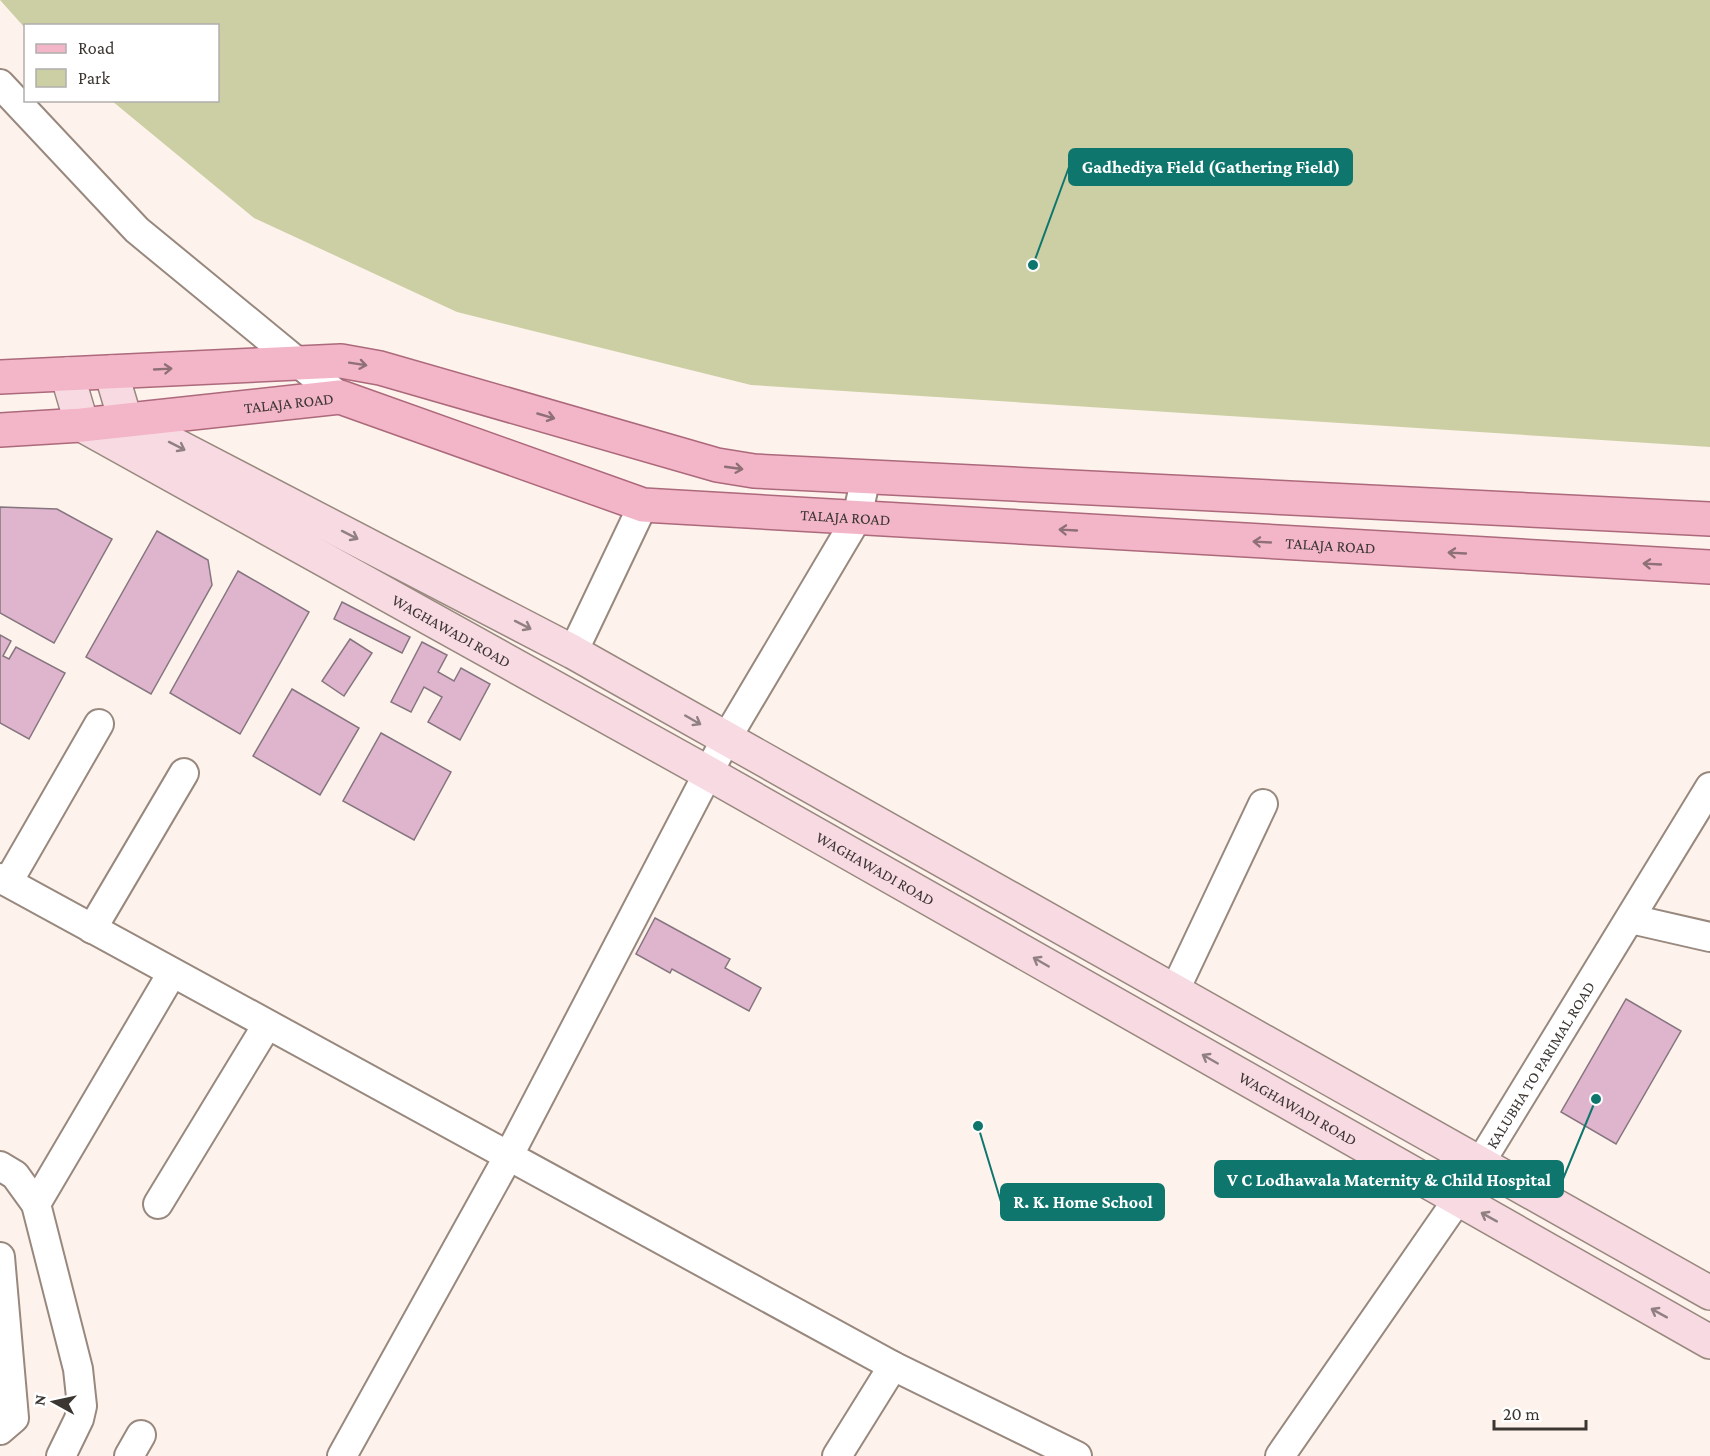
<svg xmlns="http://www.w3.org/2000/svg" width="1710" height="1456" font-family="'Crimson Pro',serif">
<rect width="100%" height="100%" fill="#fdf3ec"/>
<!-- green -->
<path fill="#cccfa4" d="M 0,0 L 1710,0 L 1710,447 L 751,385 L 457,312 L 254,218 L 112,101 L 218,100 L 218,26 L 26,26 L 25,28 Z"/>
<!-- building -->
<path fill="#dfb4cd" stroke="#85757e" stroke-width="1.5" d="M 0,507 L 57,509 L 112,539 L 54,643 L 0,613 Z
M 157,531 L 208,560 L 212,585 L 151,694 L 86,657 Z
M 238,571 L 309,612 L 240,734 L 170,693 Z
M 342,602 L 410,637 L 402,653 L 334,619 Z
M 0,635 L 11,641 L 3,656 L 9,659 L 16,647 L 65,673 L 29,739 L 0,723 Z
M 350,639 L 372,653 L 344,696 L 322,681 Z
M 422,642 L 447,655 L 438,672 L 454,681 L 461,668 L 490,684 L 460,740 L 428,722 L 442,697 L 424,687 L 411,712 L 391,702 Z
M 292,689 L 359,728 L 320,795 L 253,756 Z
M 381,733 L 451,772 L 414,840 L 343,801 Z
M 655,918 L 730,959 L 725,968 L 761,988 L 749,1011 L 672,969 L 670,973 L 636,954 Z
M 1626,999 L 1681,1031 L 1616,1144 L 1561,1112 Z"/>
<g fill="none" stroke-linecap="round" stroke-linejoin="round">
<!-- minor casing -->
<g stroke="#98887e" stroke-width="32">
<g id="minor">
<path d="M 0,84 L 137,230 L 340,397"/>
<path d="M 573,652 L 643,505"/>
<path d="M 0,878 L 893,1366 L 1077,1456"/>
<path d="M 8,882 L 99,724"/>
<path d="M 1631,919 L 1710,937"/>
<path d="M 92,929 L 184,773"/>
<path d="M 1174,992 L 1263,804"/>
<path d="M 0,1166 L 15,1175 L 36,1204 L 78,1369 L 82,1406 L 79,1419 L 61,1456"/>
<path d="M 36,1204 L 172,973"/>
<path d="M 158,1204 L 267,1025"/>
<path d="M 0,1257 L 14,1418 L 0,1430"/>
<path d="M 129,1456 L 141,1435"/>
<path d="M 342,1456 L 508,1157 L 726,739 L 857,518 L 866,476"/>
<path d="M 837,1456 L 893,1366"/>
<path id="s1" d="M 1280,1456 L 1458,1199 L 1710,787"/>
</g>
</g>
<!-- secondary casing -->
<g stroke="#98887e" stroke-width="36">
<g id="secondary">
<path d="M 111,372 L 125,419 L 573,652 L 1710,1293"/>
<path id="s2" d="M 67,374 L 82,425 L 708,773 L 1710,1342"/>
</g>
</g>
<!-- primary casing -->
<g stroke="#ac697b" stroke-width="36">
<g id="primary">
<path d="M 0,377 L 341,361 L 380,368 L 717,465 L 754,471 L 1710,519"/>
<path id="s3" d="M 0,430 L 82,425 L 340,397 L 643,505 L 1710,567"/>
</g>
</g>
<!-- minor -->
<use href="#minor" stroke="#fff" stroke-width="28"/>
<!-- secondary -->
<use href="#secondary" stroke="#f8dae3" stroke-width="33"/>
<!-- primary -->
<use href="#primary" stroke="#f2b6c8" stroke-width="33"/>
</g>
<!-- one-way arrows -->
<defs><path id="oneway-shaft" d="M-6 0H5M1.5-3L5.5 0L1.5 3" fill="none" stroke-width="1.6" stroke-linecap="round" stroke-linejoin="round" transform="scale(1.5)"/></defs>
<g stroke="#8e7076">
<use href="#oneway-shaft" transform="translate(358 364) rotate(9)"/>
<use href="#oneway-shaft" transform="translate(163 369) rotate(-3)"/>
<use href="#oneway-shaft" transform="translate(546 416) rotate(16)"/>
<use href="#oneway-shaft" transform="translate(734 468) rotate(8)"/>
<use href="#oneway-shaft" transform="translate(1068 530) rotate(-177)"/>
<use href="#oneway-shaft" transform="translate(1262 542) rotate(-177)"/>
<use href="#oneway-shaft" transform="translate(1457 553) rotate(-177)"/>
<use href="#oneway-shaft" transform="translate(1652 564) rotate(-177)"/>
</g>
<g stroke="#918082">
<use href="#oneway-shaft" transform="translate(177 446) rotate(27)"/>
<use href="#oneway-shaft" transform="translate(350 535) rotate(27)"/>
<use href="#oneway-shaft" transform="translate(523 625) rotate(27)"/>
<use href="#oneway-shaft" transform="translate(693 720) rotate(30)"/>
<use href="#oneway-shaft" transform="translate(1041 962) rotate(-150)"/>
<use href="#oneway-shaft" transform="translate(1210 1059) rotate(-150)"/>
<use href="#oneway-shaft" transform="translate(1489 1217) rotate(-151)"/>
<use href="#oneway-shaft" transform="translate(1659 1313) rotate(-151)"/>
</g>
<g text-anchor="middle" stroke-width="4.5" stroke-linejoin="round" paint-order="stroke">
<!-- street labels -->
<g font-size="16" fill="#3c3632" stroke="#fff">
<text dy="6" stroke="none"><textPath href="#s3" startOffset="290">TALAJA ROAD</textPath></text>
<text dy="6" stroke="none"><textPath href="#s3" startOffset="866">TALAJA ROAD</textPath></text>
<text dy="6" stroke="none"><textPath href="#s3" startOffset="1352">TALAJA ROAD</textPath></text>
<text dy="6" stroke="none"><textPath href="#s2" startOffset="476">WAGHAWADI ROAD</textPath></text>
<text dy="6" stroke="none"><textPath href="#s2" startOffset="962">WAGHAWADI ROAD</textPath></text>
<text dy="6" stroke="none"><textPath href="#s1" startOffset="470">KALUBHA TO PARIMAL ROAD</textPath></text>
<text dy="6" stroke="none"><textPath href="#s2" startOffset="1448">WAGHAWADI ROAD</textPath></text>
</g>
</g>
<!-- callouts -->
<path fill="none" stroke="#0f766e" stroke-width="2" d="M1033 265L1069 167M1596 1099L1563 1179M978 1126L1001 1202"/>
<g fill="#0f766e" stroke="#fff" stroke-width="2">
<circle cx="1033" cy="265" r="6"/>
<circle cx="1596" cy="1099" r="6"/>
<circle cx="978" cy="1126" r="6"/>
</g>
<g fill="#0f766e" stroke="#0f766e" stroke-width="2">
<rect x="1069" y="149" width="283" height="36" rx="6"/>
<rect x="1215" y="1161" width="348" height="36" rx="6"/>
<rect x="1001" y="1184" width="163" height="36" rx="6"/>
</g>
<g font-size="18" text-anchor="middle" font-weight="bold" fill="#fff">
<text x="1211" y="173">Gadhediya Field (Gathering Field)</text>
<text x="1389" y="1186">V C Lodhawala Maternity &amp; Child Hospital</text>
<text x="1083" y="1208">R. K. Home School</text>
</g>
<!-- legend -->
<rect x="24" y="24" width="195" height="78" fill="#ffffff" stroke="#b1afad" stroke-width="1.5"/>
<rect x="36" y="44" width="30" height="9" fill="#f2b6c8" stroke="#b1afad" stroke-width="1.5"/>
<text x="78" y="54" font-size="18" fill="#3c3632">Road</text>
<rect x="36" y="69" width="30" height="18" fill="#cccfa4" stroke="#b1afad" stroke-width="1.5"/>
<text x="78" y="84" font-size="18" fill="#3c3632">Park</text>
<!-- north arrow -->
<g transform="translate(54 1402) rotate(278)" stroke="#ffffff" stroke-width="4.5" paint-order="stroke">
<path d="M0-4.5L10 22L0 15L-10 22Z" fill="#3c3632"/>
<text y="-9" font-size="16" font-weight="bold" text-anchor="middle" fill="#3c3632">N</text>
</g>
<!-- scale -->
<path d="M1494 1420v9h92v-9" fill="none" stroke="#3c3632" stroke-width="3"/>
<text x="1503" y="1420" font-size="18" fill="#3c3632" stroke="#ffffff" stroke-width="4.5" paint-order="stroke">20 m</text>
</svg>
